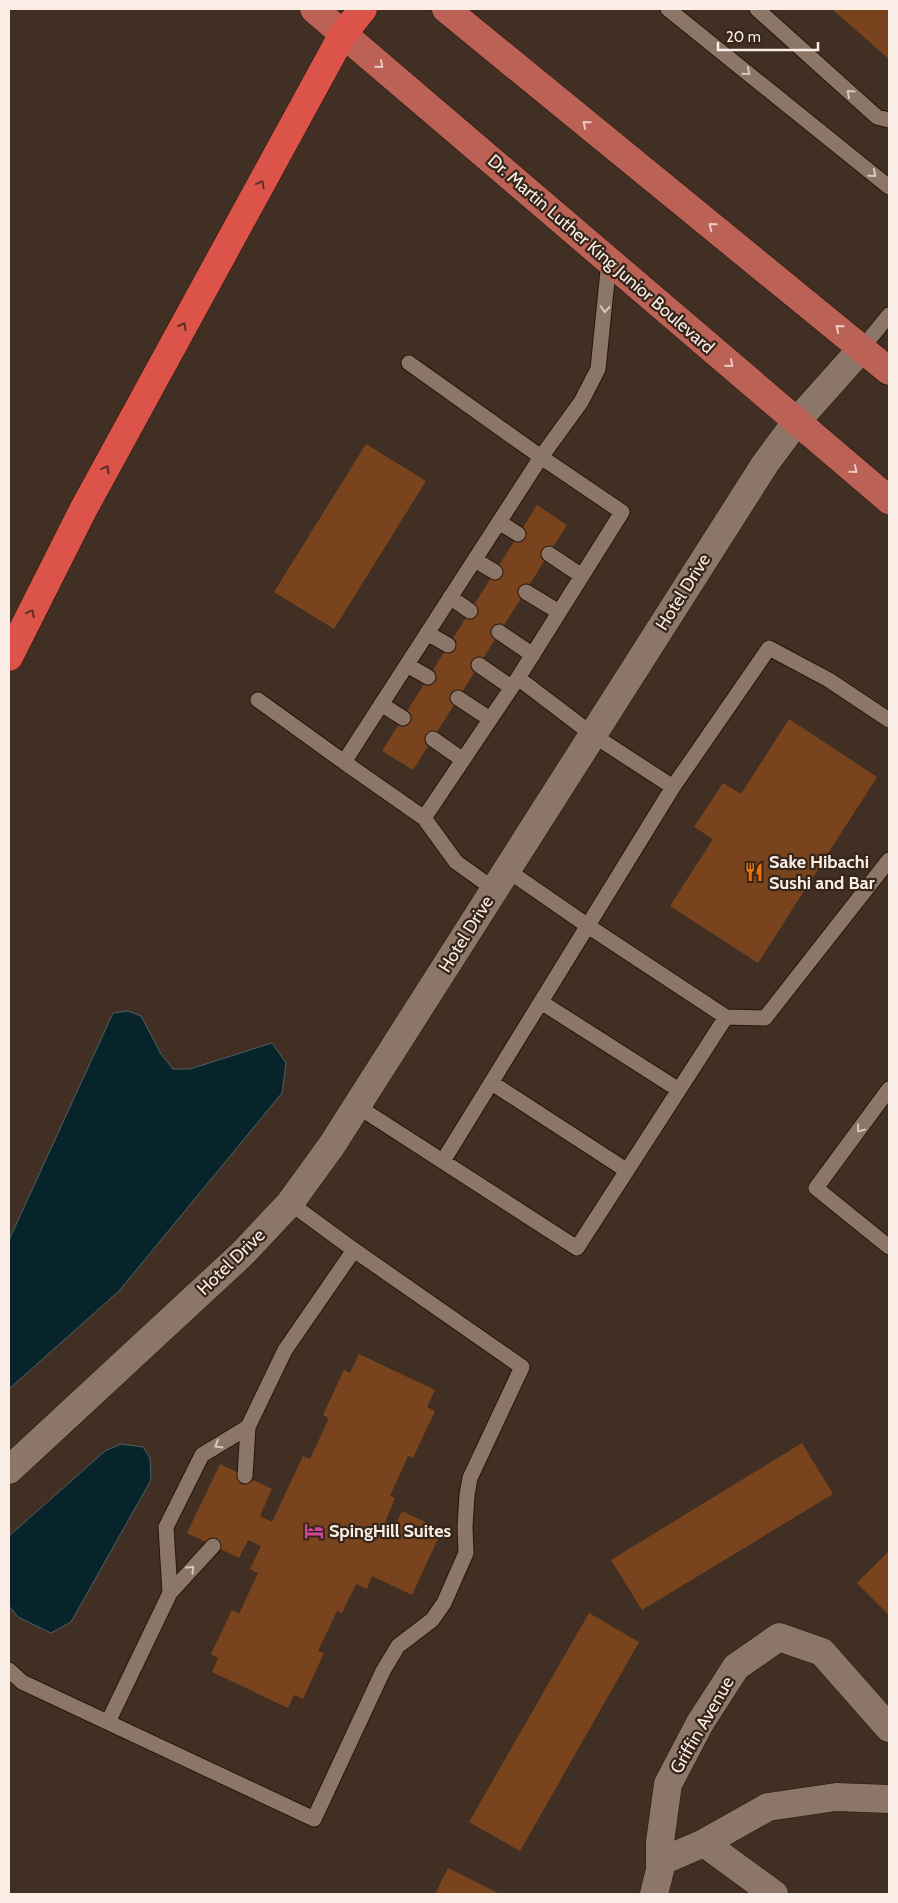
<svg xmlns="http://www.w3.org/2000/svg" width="898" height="1903" font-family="Cabin,sans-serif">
<rect width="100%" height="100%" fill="#412f23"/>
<!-- water -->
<path fill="#07242b" stroke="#506063" d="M 128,1011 L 141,1016 L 161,1054 L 173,1069 L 190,1069 L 272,1043 L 286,1063 L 282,1093 L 119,1291 L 9,1389 L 9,1240 L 113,1013 Z
M 121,1444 L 143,1447 L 150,1458 L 151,1480 L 71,1622 L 51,1633 L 18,1617 L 9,1606 L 9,1536 L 105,1451 Z"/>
<!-- building -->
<path fill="#79441d" d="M 832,9 L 889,9 L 889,59 Z
M 366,444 L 426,481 L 334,629 L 274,592 Z
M 537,505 L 567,525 L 413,770 L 382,751 Z
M 789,719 L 877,777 L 758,963 L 670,906 L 713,839 L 694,827 L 723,783 L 741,794 Z
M 359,1354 L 435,1390 L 427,1407 L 435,1411 L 413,1458 L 408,1456 L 390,1496 L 395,1498 L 385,1522 L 395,1526 L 402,1511 L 442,1530 L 412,1595 L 372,1576 L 367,1589 L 356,1584 L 342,1613 L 337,1611 L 318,1651 L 324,1653 L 303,1699 L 294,1695 L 288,1708 L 212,1672 L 218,1658 L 211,1654 L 232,1610 L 239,1614 L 258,1573 L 250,1569 L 261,1546 L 248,1540 L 239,1558 L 187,1533 L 220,1464 L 272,1489 L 260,1516 L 272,1522 L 303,1456 L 310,1459 L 329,1418 L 323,1415 L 344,1370 L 350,1373 Z
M 802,1443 L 833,1494 L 642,1610 L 611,1560 Z
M 889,1551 L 889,1615 L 857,1583 Z
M 589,1613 L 639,1642 L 520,1851 L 469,1822 Z
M 448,1868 L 500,1894 L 435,1894 Z"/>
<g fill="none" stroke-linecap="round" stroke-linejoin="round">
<!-- lane casing -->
<g stroke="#27160b" stroke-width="17">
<path id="lane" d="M 668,9 L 889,187
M 757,9 L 877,117 L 889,120
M 863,347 L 889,315
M 499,522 L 518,534
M 549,554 L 582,576
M 475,560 L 495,572
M 526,592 L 559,612
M 450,597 L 470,611
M 499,632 L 533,655
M 427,633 L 448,645
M 407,665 L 428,677
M 479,665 L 511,687
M 518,678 L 622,512 L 541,457 L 581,402 L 598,369 L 609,261
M 458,698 L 490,719
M 258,700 L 344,762 L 541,457 L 409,363
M 381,704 L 403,718
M 433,739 L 463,760
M 344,762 L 424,818 L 456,862 L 495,890
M 424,818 L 518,678 L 593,735 L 673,787
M 507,870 L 588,926 L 726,1017 L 765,1018 L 889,860
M 541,1002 L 679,1090
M 492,1083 L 626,1170
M 889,1089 L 816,1188 L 889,1247
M 357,1106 L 577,1248 L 726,1017
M 443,1161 L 673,787 L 769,648 L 829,680 L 889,720
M 248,1427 L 285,1350 L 354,1250
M 213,1546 L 170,1593 L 166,1527 L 202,1455 L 248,1427 L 245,1476
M 9,1670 L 22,1682 L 314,1819 L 383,1671 L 398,1646 L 432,1620 L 444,1603 L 466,1553 L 465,1527 L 467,1495 L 470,1478 L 522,1367 L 354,1250 L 290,1203
M 108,1722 L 170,1593"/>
</g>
<!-- street casing -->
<g stroke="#27160b" stroke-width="29">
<path id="street" d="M 9,1470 L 242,1254 L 290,1203 L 332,1145 L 765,464 L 797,421 L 863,347
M 704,1843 L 774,1894
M 660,1862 L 704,1843 L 768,1807 L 836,1797 L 889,1799
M 654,1894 L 660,1870 L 660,1842 L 668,1784 L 700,1723 L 736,1667 L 779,1637 L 822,1652 L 889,1728"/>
</g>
<!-- primary casing -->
<g stroke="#27160b" stroke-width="29">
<path id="primary" d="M 314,9 L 889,500
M 446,9 L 889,371"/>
</g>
<!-- highway casing -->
<g stroke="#27160b" stroke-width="29">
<path id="highway" d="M 9,657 L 83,510 L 343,34 L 363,9"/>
</g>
<!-- lane -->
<use href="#lane" stroke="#8b7668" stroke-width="15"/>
<!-- street -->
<use href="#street" stroke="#8b7668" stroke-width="28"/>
<!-- primary -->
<use href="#primary" stroke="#bb6155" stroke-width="28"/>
<!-- highway -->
<use href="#highway" stroke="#db5349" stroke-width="28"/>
</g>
<!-- one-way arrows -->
<defs><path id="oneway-chevron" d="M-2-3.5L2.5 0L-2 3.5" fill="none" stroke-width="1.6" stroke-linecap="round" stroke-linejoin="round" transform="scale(1.25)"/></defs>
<g stroke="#eacac2">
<use href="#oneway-chevron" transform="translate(380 65) rotate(40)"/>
<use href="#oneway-chevron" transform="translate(586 124) rotate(-141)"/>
<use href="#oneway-chevron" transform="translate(712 226) rotate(-141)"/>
<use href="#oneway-chevron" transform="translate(839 328) rotate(-141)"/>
<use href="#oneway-chevron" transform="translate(730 364) rotate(40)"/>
<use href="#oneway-chevron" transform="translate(854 470) rotate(40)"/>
</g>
<g stroke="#d8c9c0">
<use href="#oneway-chevron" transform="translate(747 72) rotate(39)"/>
<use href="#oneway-chevron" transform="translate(850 93) rotate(-138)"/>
<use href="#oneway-chevron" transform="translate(873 174) rotate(39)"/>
<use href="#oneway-chevron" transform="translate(605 309) rotate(94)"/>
<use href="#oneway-chevron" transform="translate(860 1129) rotate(127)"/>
<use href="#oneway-chevron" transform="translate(218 1445) rotate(149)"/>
<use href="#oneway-chevron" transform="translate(191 1569) rotate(-47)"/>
</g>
<g stroke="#5f3025">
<use href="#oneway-chevron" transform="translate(261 184) rotate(-61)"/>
<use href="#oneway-chevron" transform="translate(183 326) rotate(-61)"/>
<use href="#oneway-chevron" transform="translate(106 469) rotate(-61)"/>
<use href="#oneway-chevron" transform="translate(31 613) rotate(-63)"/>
</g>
<!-- icons -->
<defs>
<g id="restaurant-bare" transform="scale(1.5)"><path d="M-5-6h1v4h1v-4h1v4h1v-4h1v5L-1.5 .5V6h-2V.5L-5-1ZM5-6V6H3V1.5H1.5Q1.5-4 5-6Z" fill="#e8710a" stroke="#362519" stroke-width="2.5" paint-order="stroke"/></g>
<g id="hotel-bare" transform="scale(1.5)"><path d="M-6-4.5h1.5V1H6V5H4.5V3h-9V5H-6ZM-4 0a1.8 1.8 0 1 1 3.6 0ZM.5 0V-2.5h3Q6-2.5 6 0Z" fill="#d1479c" stroke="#362519" stroke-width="2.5" paint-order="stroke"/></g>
</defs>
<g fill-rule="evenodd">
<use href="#restaurant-bare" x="754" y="872"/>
<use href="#hotel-bare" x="314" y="1531"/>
</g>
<g text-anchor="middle" stroke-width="4.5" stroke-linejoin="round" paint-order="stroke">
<!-- street labels -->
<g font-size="18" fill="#f9ede6" stroke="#362519">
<text transform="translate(601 254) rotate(41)" y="6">Dr. Martin Luther King Junior Boulevard</text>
<text transform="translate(683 592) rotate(-58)" y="6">Hotel Drive</text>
<text transform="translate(466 934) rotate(-58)" y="6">Hotel Drive</text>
<text transform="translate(231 1262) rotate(-44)" y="6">Hotel Drive</text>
<text transform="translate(702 1725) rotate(-60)" y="6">Griffin Avenue</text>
</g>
<!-- poi labels -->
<g font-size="18" font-weight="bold" fill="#f9ede6" stroke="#362519" text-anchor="start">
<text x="769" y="868">Sake Hibachi<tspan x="769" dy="21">Sushi and Bar</tspan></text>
<text x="329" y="1537">SpingHill Suites</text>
</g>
</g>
<!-- border -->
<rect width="898" height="1903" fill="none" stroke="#f9ede6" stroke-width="20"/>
<!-- scale -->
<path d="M718 42v8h100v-8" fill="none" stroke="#f9ede6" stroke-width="2.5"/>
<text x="726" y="42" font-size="15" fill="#f9ede6" stroke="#362519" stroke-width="4" paint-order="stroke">20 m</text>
</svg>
